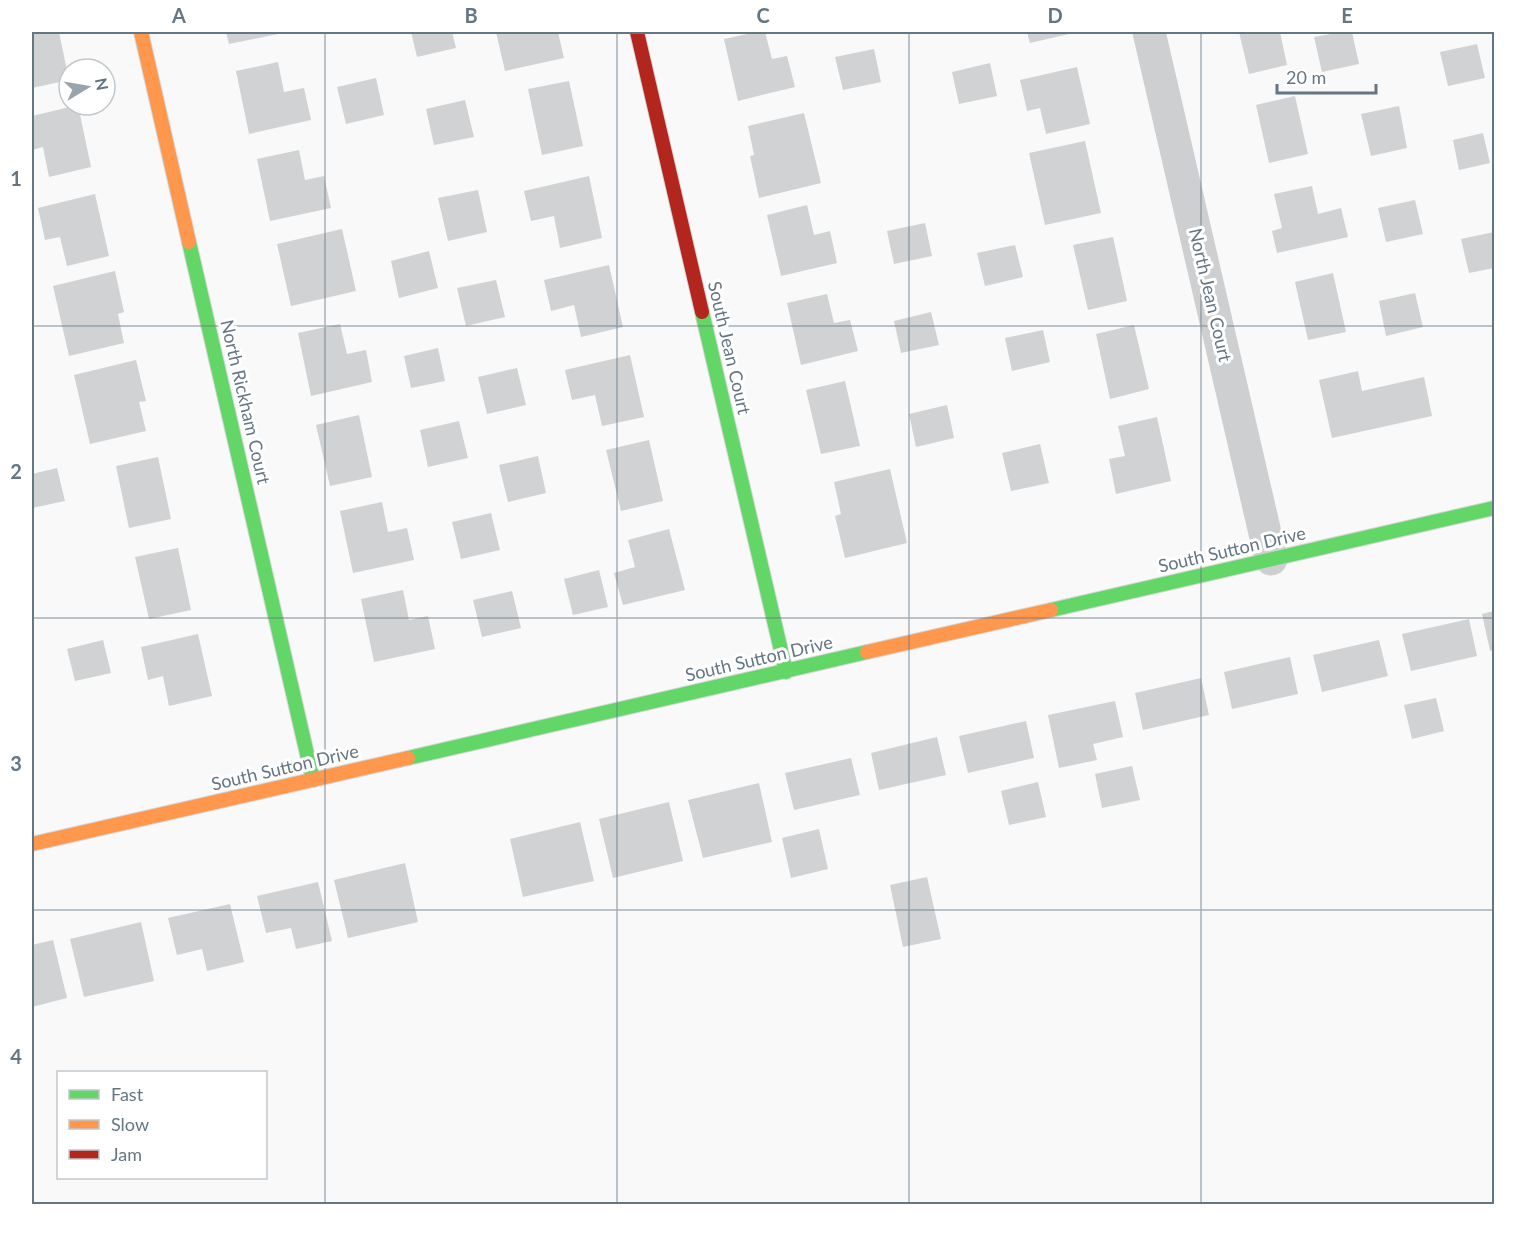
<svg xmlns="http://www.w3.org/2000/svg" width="1526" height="1236" font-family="Lato,sans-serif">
<rect width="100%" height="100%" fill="#f9f9f9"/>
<!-- building -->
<path fill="#d0d2d3" d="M 32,32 L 59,32 L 69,80 L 32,88 Z
M 226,32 L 283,32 L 283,33 L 229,44 Z
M 411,32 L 452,32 L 456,48 L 417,57 Z
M 496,32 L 558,32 L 564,58 L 505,71 Z
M 757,32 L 765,32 L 772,59 L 787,56 L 795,87 L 738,101 L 724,39 Z
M 1027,32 L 1068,32 L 1069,34 L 1030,43 Z
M 1239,32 L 1280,32 L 1287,65 L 1249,74 Z
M 1341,32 L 1352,32 L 1359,64 L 1322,72 L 1314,37 Z
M 1477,44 L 1485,78 L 1448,86 L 1440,52 Z
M 874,49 L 881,82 L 843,90 L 835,57 Z
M 278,62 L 284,92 L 304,88 L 311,120 L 249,134 L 236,71 Z
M 990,63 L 997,96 L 959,104 L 952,72 Z
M 1077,67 L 1090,124 L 1046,134 L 1040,108 L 1027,111 L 1020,80 Z
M 376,78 L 384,115 L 346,124 L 337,87 Z
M 569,81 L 583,146 L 542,155 L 528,89 Z
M 1295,96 L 1308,154 L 1269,163 L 1256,105 Z
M 465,100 L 474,137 L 434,145 L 426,109 Z
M 78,105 L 91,167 L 49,177 L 43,147 L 32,150 L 32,116 Z
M 1399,106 L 1407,148 L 1371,156 L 1361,114 Z
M 804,113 L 821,183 L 759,198 L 750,156 L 754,155 L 748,126 Z
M 1483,133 L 1490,163 L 1459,170 L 1453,140 Z
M 1085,141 L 1101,213 L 1045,225 L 1029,153 Z
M 299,150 L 305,180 L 324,176 L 331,208 L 270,221 L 257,159 Z
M 589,176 L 602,238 L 560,248 L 554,216 L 531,221 L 524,191 Z
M 1312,186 L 1318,214 L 1341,208 L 1348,237 L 1277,253 L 1272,231 L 1282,228 L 1274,194 Z
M 478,190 L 487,232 L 448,241 L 438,198 Z
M 95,194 L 109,256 L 67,266 L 60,237 L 45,240 L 38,208 Z
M 1415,200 L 1423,234 L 1386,242 L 1378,208 Z
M 807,205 L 814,235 L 830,231 L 837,263 L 781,276 L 767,215 Z
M 925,223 L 932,256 L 894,264 L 887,231 Z
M 342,229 L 356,291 L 291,306 L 277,244 Z
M 1494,232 L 1494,268 L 1469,273 L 1461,239 Z
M 1113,237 L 1127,301 L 1088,310 L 1073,245 Z
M 1015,245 L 1023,277 L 985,286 L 977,253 Z
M 429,251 L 438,288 L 399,298 L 391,261 Z
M 609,265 L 623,327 L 581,337 L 574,305 L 551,311 L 544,280 Z
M 115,271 L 124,312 L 118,314 L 124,343 L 69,356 L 53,286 Z
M 1333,273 L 1346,332 L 1308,340 L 1295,282 Z
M 496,280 L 505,317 L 466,326 L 457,288 Z
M 1415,293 L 1423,327 L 1386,336 L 1379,301 Z
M 827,294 L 834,323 L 850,320 L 858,351 L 801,365 L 787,303 Z
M 931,312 L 939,345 L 901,353 L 894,321 Z
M 340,324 L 347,354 L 366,350 L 372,382 L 311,396 L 298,333 Z
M 1134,325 L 1149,389 L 1110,399 L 1096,334 Z
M 1043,330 L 1050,362 L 1012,371 L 1005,338 Z
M 438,348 L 445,381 L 411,388 L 404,356 Z
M 630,355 L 644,417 L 602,426 L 595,395 L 572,400 L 565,370 Z
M 136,360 L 146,401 L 139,402 L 146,431 L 90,444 L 74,375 Z
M 517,368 L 526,405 L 487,414 L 478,377 Z
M 1358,371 L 1362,391 L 1424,377 L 1432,416 L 1332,438 L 1319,380 Z
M 845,381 L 860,446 L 821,454 L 806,390 Z
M 947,405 L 954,438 L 916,447 L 909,414 Z
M 359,415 L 372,477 L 330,486 L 316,425 Z
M 1157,417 L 1171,481 L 1116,494 L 1109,459 L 1125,456 L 1118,426 Z
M 459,421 L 468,458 L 428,467 L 420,430 Z
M 649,440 L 663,501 L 621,511 L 606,450 Z
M 1040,444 L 1049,483 L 1011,491 L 1002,453 Z
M 538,456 L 546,493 L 508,502 L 499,465 Z
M 158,457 L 171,519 L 129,528 L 116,466 Z
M 57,468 L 65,501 L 32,508 L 32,474 Z
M 890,469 L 907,543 L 845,558 L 835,516 L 841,514 L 834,482 Z
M 382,502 L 388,532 L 407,528 L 414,560 L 353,573 L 340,511 Z
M 491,513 L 500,550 L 461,559 L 452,522 Z
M 669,529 L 685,590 L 623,605 L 614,573 L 635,567 L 628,540 Z
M 178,548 L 191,610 L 149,619 L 135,557 Z
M 599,570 L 608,607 L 573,615 L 564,579 Z
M 403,590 L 409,620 L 428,616 L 435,649 L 374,662 L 361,599 Z
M 512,591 L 521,628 L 482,637 L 473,600 Z
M 1494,611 L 1494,650 L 1490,651 L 1482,614 Z
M 1469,619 L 1477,656 L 1411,671 L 1402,634 Z
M 198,634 L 212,696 L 169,706 L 163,676 L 148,680 L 141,647 Z
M 103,640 L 111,673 L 75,681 L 67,649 Z
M 1379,640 L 1388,676 L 1322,692 L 1313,655 Z
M 1290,657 L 1298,694 L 1232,709 L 1224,672 Z
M 1201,678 L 1209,715 L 1143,730 L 1135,693 Z
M 1436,698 L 1444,731 L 1412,739 L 1404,705 Z
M 1115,701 L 1123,737 L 1093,744 L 1097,760 L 1059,768 L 1048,715 Z
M 1026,721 L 1034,758 L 968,773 L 959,736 Z
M 937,737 L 946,775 L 879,790 L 871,753 Z
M 851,758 L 860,795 L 794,810 L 785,773 Z
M 1132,766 L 1140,800 L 1102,808 L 1095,774 Z
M 1038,782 L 1046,817 L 1009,825 L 1001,791 Z
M 759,783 L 772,842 L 703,858 L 688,800 Z
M 669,802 L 683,861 L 613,878 L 599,819 Z
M 580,822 L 594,881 L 523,897 L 510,839 Z
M 819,829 L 828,869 L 791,878 L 782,838 Z
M 405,863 L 418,922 L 348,938 L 334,880 Z
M 927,877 L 941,939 L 903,947 L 890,885 Z
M 318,882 L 332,941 L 296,949 L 291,928 L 266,933 L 257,896 Z
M 230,904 L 244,962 L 207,971 L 202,949 L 177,955 L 168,918 Z
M 141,922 L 154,981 L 84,997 L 70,939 Z
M 53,940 L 67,998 L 32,1007 L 32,945 Z"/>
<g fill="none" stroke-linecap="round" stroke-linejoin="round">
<!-- fast casing -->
<g stroke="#d5d6d7" stroke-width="16">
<path id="fast" d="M 189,242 L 313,780
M 702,312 L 786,672
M 1051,610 L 1494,508
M 408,758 L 867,652"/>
</g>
<!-- slow casing -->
<g stroke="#d5d6d7" stroke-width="16">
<path id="slow" d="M 141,32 L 189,242
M 867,652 L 1051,610
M 32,844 L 408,758"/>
</g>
<!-- jam casing -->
<g stroke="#d5d6d7" stroke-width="16">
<path id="jam" d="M 637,32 L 702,312"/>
</g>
<!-- street -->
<path stroke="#cecfd0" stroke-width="33" d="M 1149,32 L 1271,559"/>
<!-- fast -->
<use href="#fast" stroke="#63d668" stroke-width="14"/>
<!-- slow -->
<use href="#slow" stroke="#ff974d" stroke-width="14"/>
<!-- jam -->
<use href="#jam" stroke="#b3261e" stroke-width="14"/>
</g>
<!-- grid -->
<path fill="none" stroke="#657683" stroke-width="1.5" stroke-opacity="0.55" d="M 325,32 L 325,1204M 617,32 L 617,1204M 909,32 L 909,1204M 1201,32 L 1201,1204M 32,326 L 1494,326M 32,618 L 1494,618M 32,910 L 1494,910"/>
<g text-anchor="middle" stroke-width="6" stroke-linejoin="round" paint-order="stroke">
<!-- street labels -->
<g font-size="18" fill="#657683" stroke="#fff">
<text transform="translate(1210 295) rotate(77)" y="6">North Jean Court</text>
<text transform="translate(729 348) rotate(77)" y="6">South Jean Court</text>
<text transform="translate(245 402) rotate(77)" y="6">North Rickham Court</text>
<text transform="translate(1232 550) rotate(-13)" y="6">South Sutton Drive</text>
<text transform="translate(759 659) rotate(-13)" y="6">South Sutton Drive</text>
<text transform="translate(285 768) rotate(-13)" y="6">South Sutton Drive</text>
</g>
</g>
<!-- border -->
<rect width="1526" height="1236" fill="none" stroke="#ffffff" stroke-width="66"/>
<!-- legend -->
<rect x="57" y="1071" width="210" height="108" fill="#ffffff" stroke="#c1c8cd" stroke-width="1.5"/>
<rect x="69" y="1090" width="30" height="9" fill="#63d668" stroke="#c1c8cd" stroke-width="1.5"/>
<text x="111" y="1101" font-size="18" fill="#657683">Fast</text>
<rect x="69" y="1120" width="30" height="9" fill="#ff974d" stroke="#c1c8cd" stroke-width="1.5"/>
<text x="111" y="1131" font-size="18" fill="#657683">Slow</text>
<rect x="69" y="1150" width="30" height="9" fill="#b3261e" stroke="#c1c8cd" stroke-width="1.5"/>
<text x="111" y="1161" font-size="18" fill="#657683">Jam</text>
<!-- north arrow -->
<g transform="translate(87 87) rotate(79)"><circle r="28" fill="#ffffff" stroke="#c1c8cd" stroke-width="1.5"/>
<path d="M0-4.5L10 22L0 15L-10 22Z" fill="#99a4ac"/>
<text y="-9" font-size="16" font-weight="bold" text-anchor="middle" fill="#657683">N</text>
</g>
<!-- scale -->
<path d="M1277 84v9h99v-9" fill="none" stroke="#657683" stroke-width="3"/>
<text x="1286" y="84" font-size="18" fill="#657683" stroke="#ffffff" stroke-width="4.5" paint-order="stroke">20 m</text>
<rect x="33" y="33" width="1460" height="1170" fill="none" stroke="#657683" stroke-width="2"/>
<g font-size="20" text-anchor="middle" font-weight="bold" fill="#657683">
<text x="179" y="23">A</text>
<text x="471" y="23">B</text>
<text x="763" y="23">C</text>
<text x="1055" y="23">D</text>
<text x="1347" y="23">E</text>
<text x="16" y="186">1</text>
<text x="16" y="479">2</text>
<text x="16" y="771">3</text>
<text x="16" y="1064">4</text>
</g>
</svg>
